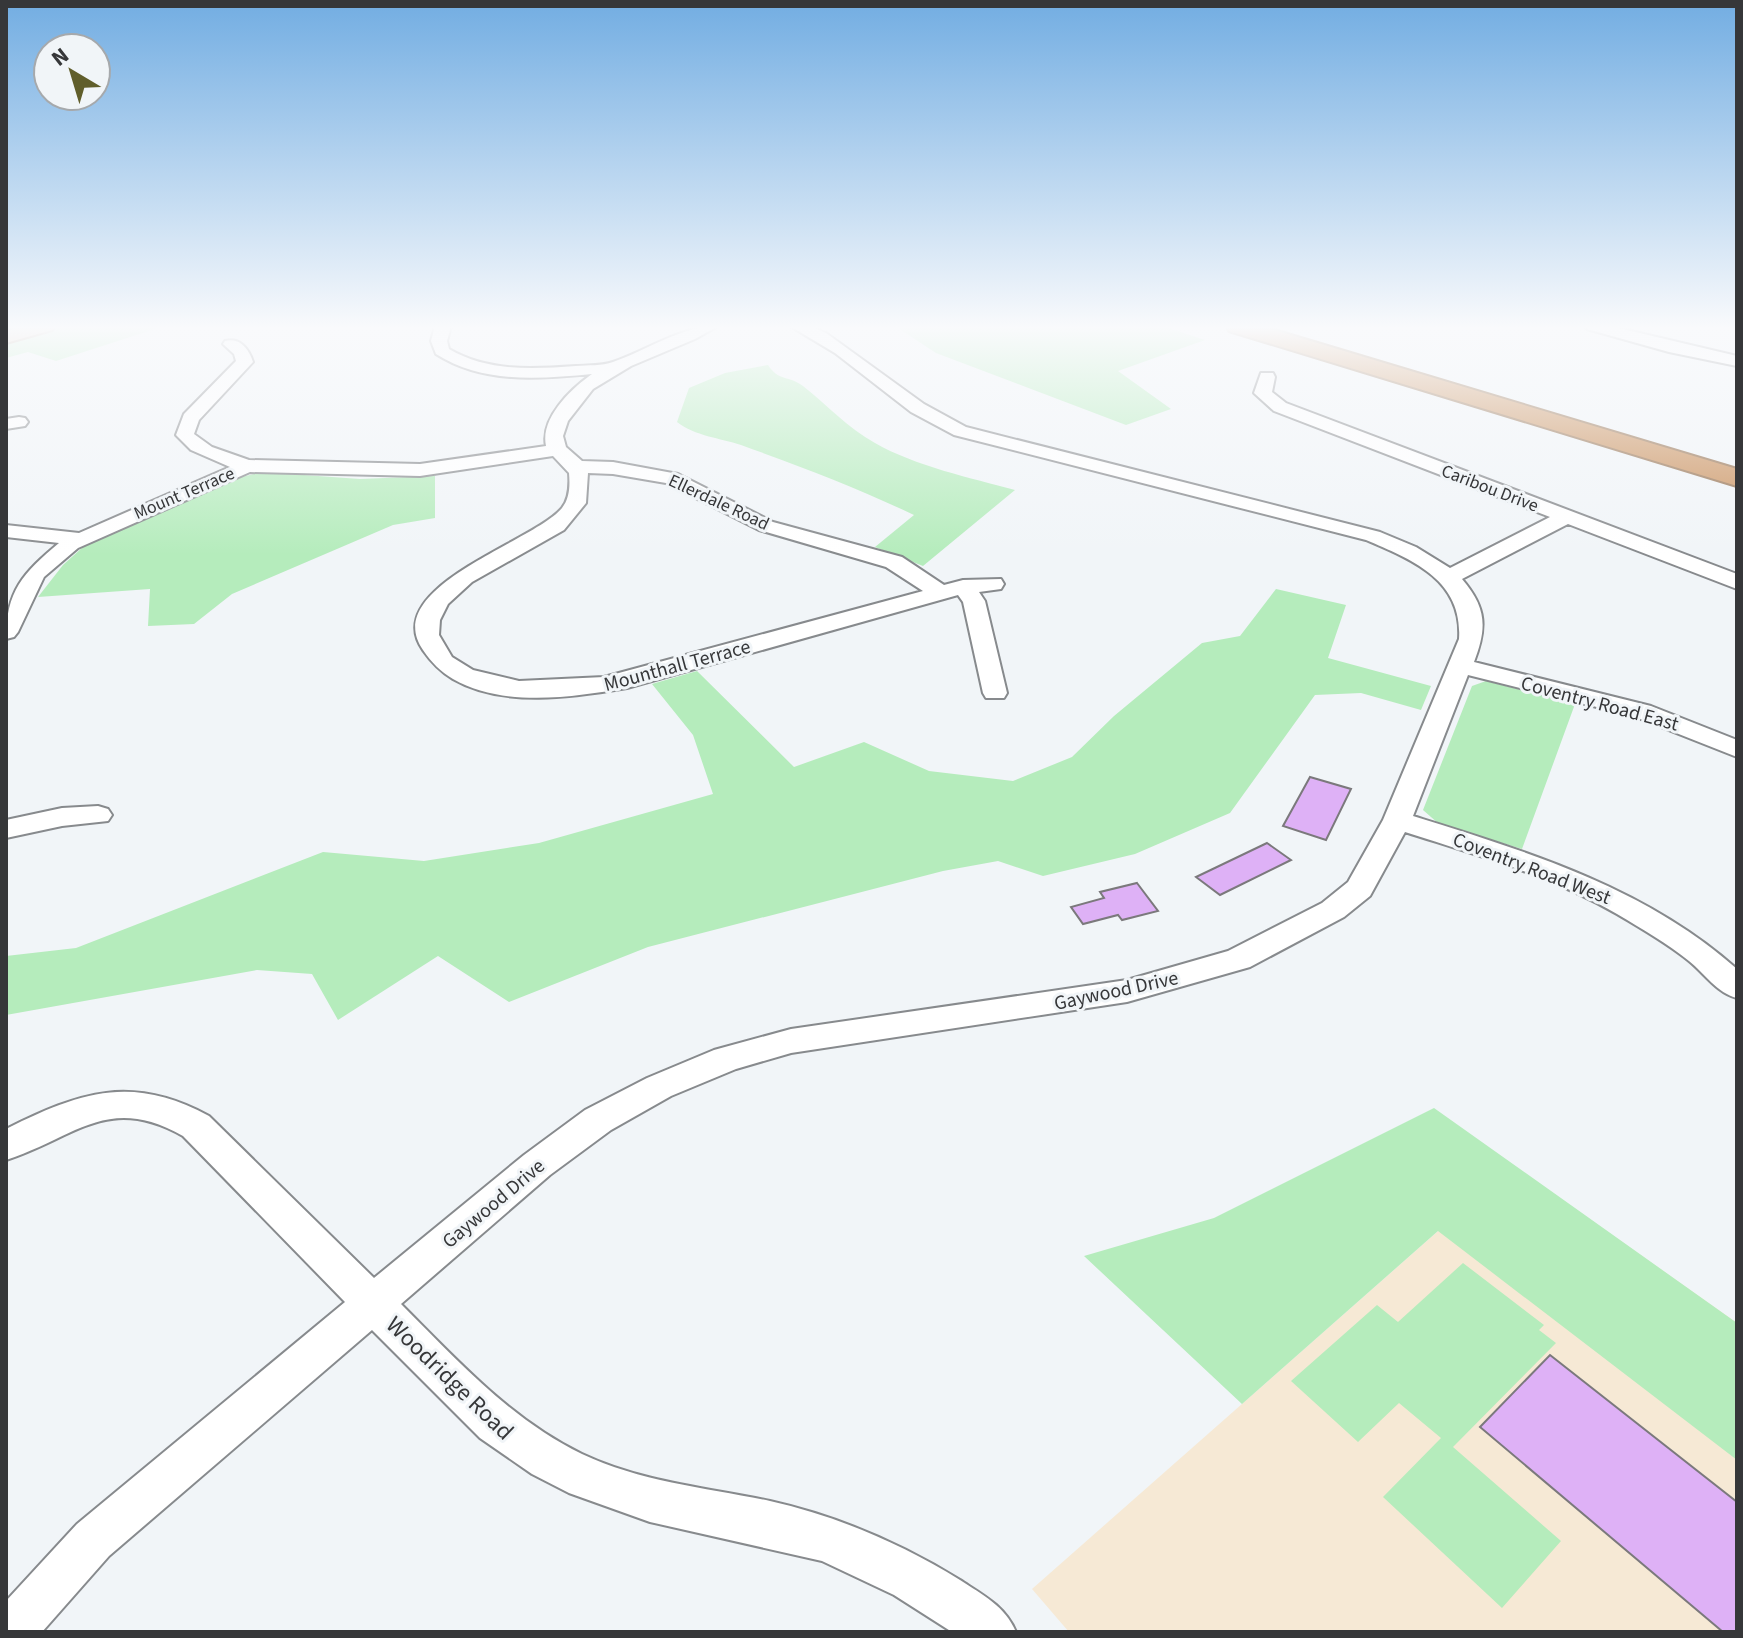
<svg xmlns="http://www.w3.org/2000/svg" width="1743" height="1638" font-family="'Source Sans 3',sans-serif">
<rect width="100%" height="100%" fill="#f1f5f8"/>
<!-- education -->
<path fill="#f6e9d5" d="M 1513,1165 L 1737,1323 L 1737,1632 L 1069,1632 L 1032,1589 Z"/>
<!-- green -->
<path fill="#b5ecbc" d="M 63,326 L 164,326 L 56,361 L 28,352 L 6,358 L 6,342 Z
M 895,326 L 1163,326 L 1205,340 L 1118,371 L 1171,409 L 1126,425 L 936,353 Z
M 768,365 C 779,382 789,375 803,386 C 827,405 848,428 875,443 C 915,466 971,478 1015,490 L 923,566 L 875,547 L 914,515 C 858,488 799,466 741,445 C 720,438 695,436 677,422 L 689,388 L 725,373 Z
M 262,472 L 360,479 L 435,476 L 435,518 L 393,525 L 232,594 L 194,624 L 148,626 L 150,589 L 38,597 L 63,565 L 83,547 L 109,532 L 229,480 Z
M 1276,589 L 1346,605 L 1328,658 L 1431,686 L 1421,710 L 1361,693 L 1315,695 L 1230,813 L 1135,854 L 1043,876 L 998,861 L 943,871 L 648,947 L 509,1002 L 438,956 L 338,1020 L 312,974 L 257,970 L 6,1015 L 6,956 L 76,948 L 323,852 L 424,861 L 539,843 L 713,794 L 693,735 L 652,684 L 697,671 L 794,767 L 864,742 L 929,771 L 1013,781 L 1072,757 L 1114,716 L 1202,643 L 1240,636 Z
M 1486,681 L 1575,704 L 1522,849 L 1439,824 L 1423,810 L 1472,686 Z
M 1434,1108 L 1737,1323 L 1737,1460 L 1438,1231 L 1242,1404 L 1084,1256 L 1214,1218 Z
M 1463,1263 L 1544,1325 L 1539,1330 L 1556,1343 L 1453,1447 L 1561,1541 L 1502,1608 L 1383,1497 L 1441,1438 L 1399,1403 L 1358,1442 L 1291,1381 L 1377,1305 L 1398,1322 Z"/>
<!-- building -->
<path fill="#deb1f6" stroke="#7b797c" stroke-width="2" d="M 1310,777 L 1351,789 L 1326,840 L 1283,826 Z
M 1267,843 L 1291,860 L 1220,895 L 1196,877 Z
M 1137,883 L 1158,911 L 1122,920 L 1118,915 L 1083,924 L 1071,907 L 1104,898 L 1100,892 Z
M 1550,1355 L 1737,1502 L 1737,1632 L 1723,1632 L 1480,1427 Z"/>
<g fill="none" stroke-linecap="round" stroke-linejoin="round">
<!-- minor casing -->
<g stroke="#878a8d" stroke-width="4">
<path id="minor" d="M 435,326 L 451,326 L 447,341 L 449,349 C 488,372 533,369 576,366 C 588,365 602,366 613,362 C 648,350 681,326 718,326 L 695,339 L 631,366 L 593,389 L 568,421 L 563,436 L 566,447 L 582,461 L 613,462 L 678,474 L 773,522 L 902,557 L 944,585 L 963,580 L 1001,579 L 1004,584 L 1001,589 L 979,592 L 985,601 L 1007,693 L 1004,698 L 986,698 L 983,693 L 963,602 L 958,595 L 627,688 C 574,697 503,708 453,679 C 440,671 432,663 423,650 C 379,587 534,542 562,508 C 570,498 570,485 569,473 L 553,456 L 420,476 L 250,472 L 78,548 L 44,577 L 18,632 L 14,637 L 6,639 C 6,591 23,573 59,543 L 6,537 L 6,525 L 79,533 L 230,467 L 191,450 L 176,435 L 184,414 L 236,361 L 234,354 L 223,344 L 225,341 C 240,337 249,349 253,362 L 199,420 L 194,434 L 212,447 L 249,460 L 420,464 L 546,446 C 540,418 571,389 592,374 C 539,379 483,384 436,354 L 431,341 ZM 588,473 L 613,474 L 666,483 L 759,530 L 886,567 L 923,591 L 604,677 L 519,681 L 473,670 L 452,657 L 439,635 L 440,620 L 448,604 L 472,582 L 564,530 L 586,503 Z
M 790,326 L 810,326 L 826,333 L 924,404 L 966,427 L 1380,532 L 1416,547 L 1450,568 L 1550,517 L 1274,411 L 1254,393 L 1261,373 L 1273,373 L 1275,377 L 1272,392 L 1286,403 L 1737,574 L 1737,589 L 1568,524 L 1462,579 C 1487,608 1487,628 1474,662 L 1651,706 L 1737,740 L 1737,757 L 1633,716 L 1468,675 L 1413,816 C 1528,852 1645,887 1737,969 L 1737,998 C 1717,993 1705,974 1689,961 C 1667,943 1642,929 1617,914 C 1552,876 1476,855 1405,832 L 1370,896 L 1344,917 L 1250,967 L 1127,1002 L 791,1053 L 736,1069 L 671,1096 L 611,1130 L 550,1175 L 401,1304 C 457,1360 510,1419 582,1454 C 641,1482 708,1488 770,1501 C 837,1516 902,1544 960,1580 C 983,1595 1005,1606 1016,1632 L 952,1632 L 894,1595 L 822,1561 L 650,1522 L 569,1493 L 532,1474 L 480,1438 L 372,1330 L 109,1556 L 42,1632 L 6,1632 L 6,1601 L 77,1524 L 345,1302 L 183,1136 C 107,1093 75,1138 6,1160 L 6,1129 C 80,1092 132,1074 209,1116 L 374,1278 L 524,1155 L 585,1110 L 647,1078 L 714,1050 L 791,1029 L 1127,980 L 1228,951 L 1322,903 L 1348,882 L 1383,820 L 1459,639 C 1463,580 1413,560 1366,540 L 954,435 L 911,412 L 835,353 Z
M 1585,326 L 1610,326 L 1737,356 L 1737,366 L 1669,352 L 1587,329 Z
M 19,417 L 25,418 L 28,422 L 25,426 L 6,429 L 6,419 Z
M 98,806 L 108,809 L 112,815 L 108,821 L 62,826 L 6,838 L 6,820 L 62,808 Z"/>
</g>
<!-- major casing -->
<g stroke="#967250" stroke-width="4">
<path id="major" d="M 23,326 L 55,326 L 52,330 L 6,343 L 6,331 Z"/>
</g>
<!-- highway casing -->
<g stroke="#967250" stroke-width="4">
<path id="highway" d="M 1226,326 L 1261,326 L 1737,469 L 1737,486 L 1229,331 Z"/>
</g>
<!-- minor -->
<use href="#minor" fill="#fff" fill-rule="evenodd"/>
<!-- major -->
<use href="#major" fill="#dfbd9e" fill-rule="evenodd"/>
<!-- highway -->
<use href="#highway" fill="#ca915d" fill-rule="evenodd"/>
</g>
<!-- sky -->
<linearGradient id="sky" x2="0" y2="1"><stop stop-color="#72ade2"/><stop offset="0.59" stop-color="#f9fafc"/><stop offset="1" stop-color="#f9fafc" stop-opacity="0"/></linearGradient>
<rect width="1743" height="555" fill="url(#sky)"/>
<g text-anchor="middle" stroke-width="6" stroke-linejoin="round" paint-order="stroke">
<!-- far-street labels -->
<g font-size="18" fill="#363739" stroke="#f1f5f8">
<text transform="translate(1490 488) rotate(21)" y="6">Caribou Drive</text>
<text transform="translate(184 493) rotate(-23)" y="6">Mount Terrace</text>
<text transform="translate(719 502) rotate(25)" y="6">Ellerdale Road</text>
</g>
<!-- street labels -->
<g font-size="20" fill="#363739" stroke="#f1f5f8">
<text transform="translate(677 665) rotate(-15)" y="7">Mounthall Terrace</text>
<text transform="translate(1600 703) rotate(15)" y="7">Coventry Road East</text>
<text transform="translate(1532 868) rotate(21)" y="7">Coventry Road West</text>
<text transform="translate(1116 990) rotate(-12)" y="7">Gaywood Drive</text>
<text transform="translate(493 1203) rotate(-40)" y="7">Gaywood Drive</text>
</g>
<!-- near-street labels -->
<g font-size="24" fill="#363739" stroke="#f1f5f8">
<text transform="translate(450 1378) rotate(44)" y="8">Woodridge Road</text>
</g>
</g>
<!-- border -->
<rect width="1743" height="1638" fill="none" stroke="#363739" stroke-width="16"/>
<!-- north arrow -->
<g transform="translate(72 72) rotate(322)"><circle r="38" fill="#f1f5f8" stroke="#a6a9ac" stroke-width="2"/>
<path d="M0-6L14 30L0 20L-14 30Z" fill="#605e2b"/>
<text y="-12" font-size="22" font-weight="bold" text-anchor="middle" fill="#363739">N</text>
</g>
</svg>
